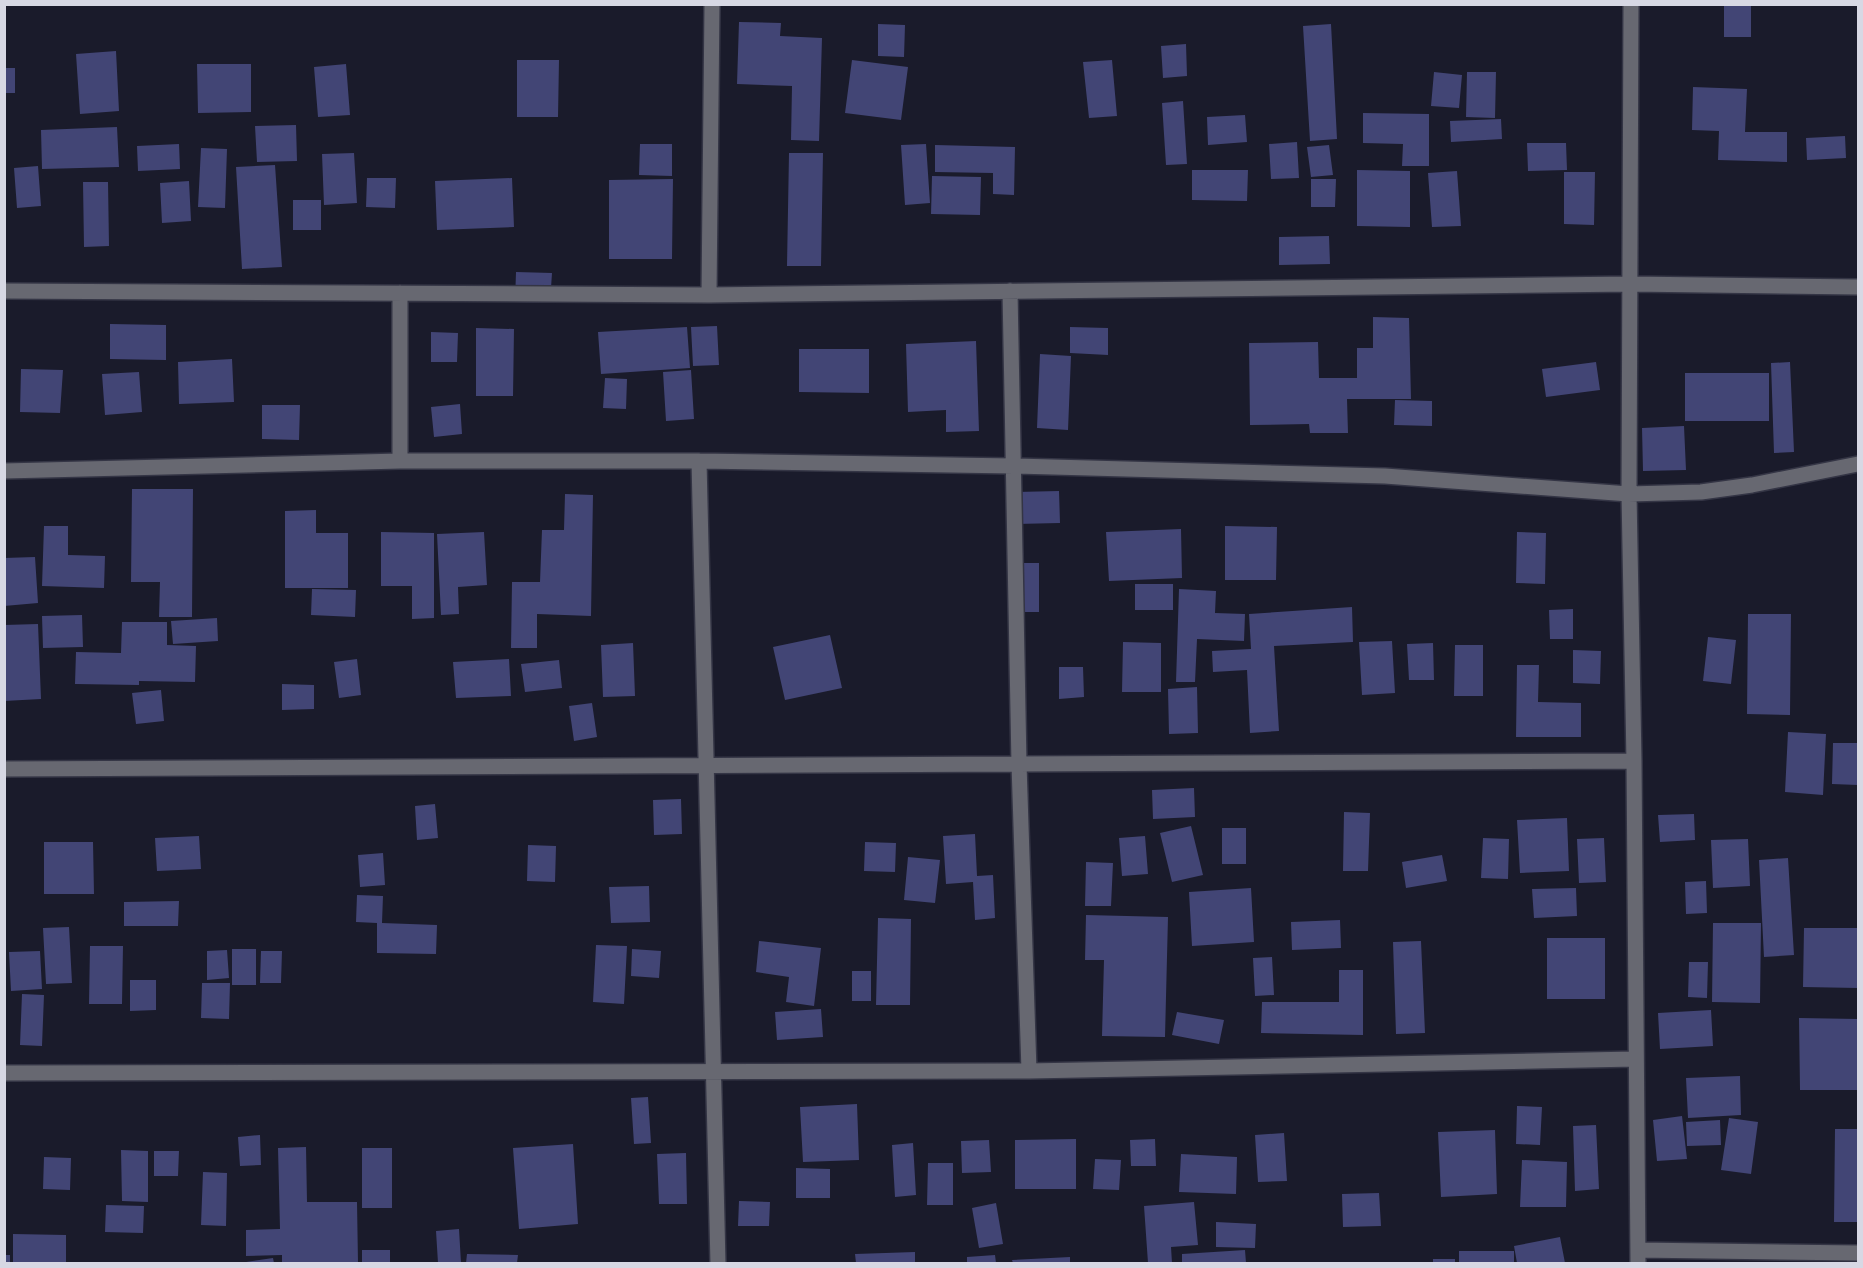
<svg xmlns="http://www.w3.org/2000/svg" width="1863" height="1268" font-family="'Sofia Sans Condensed',sans-serif">
<rect width="100%" height="100%" fill="#1a1b2b"/>
<!-- building -->
<path fill="#424575" d="M 1724,4 L 1751,4 L 1751,37 L 1724,37 Z
M 739,22 L 781,23 L 780,36 L 822,38 L 819,141 L 791,140 L 792,86 L 737,84 Z
M 878,24 L 905,25 L 904,57 L 878,56 Z
M 1331,24 L 1337,139 L 1310,141 L 1303,26 Z
M 1186,44 L 1187,76 L 1163,78 L 1161,46 Z
M 116,51 L 119,111 L 80,114 L 76,54 Z
M 517,60 L 559,60 L 558,117 L 517,117 Z
M 852,60 L 908,67 L 901,120 L 845,113 Z
M 1112,60 L 1117,116 L 1089,118 L 1083,62 Z
M 197,64 L 251,64 L 251,112 L 198,113 Z
M 346,64 L 350,115 L 318,117 L 314,67 Z
M 4,68 L 15,68 L 15,93 L 4,93 Z
M 1434,72 L 1462,75 L 1459,108 L 1431,106 Z
M 1467,72 L 1496,72 L 1495,118 L 1466,117 Z
M 1693,87 L 1747,89 L 1745,132 L 1787,132 L 1787,162 L 1718,160 L 1719,131 L 1692,130 Z
M 1183,101 L 1187,164 L 1166,165 L 1162,103 Z
M 1363,113 L 1429,114 L 1429,166 L 1402,166 L 1403,144 L 1363,143 Z
M 1245,115 L 1247,142 L 1208,145 L 1207,117 Z
M 1501,119 L 1502,139 L 1451,142 L 1450,121 Z
M 296,125 L 297,161 L 257,162 L 255,126 Z
M 117,127 L 119,167 L 42,169 L 41,130 Z
M 1845,136 L 1846,158 L 1807,160 L 1806,138 Z
M 1297,142 L 1299,178 L 1271,179 L 1269,144 Z
M 1527,143 L 1566,143 L 1567,170 L 1528,171 Z
M 179,144 L 180,169 L 138,171 L 137,146 Z
M 640,144 L 672,144 L 672,176 L 639,175 Z
M 926,144 L 930,203 L 905,205 L 901,145 Z
M 935,145 L 1015,147 L 1014,195 L 993,194 L 993,173 L 935,172 Z
M 1329,145 L 1333,175 L 1311,177 L 1307,147 Z
M 201,148 L 227,149 L 225,208 L 198,207 Z
M 354,153 L 357,203 L 324,205 L 322,154 Z
M 789,153 L 823,153 L 821,266 L 787,266 Z
M 275,165 L 282,267 L 242,269 L 236,167 Z
M 38,166 L 41,206 L 17,208 L 14,168 Z
M 1192,170 L 1248,170 L 1247,201 L 1192,200 Z
M 1357,170 L 1410,171 L 1410,227 L 1357,226 Z
M 1457,171 L 1461,226 L 1432,227 L 1428,173 Z
M 1564,172 L 1595,172 L 1594,225 L 1564,224 Z
M 932,176 L 981,177 L 980,215 L 931,214 Z
M 367,178 L 396,178 L 395,208 L 366,207 Z
M 512,178 L 514,227 L 437,230 L 435,181 Z
M 673,179 L 672,259 L 609,259 L 609,180 Z
M 1311,179 L 1336,179 L 1335,207 L 1311,207 Z
M 189,181 L 191,221 L 162,223 L 160,183 Z
M 83,182 L 108,182 L 109,246 L 84,247 Z
M 293,200 L 321,200 L 321,230 L 293,230 Z
M 1329,236 L 1330,264 L 1279,265 L 1279,237 Z
M 516,272 L 552,273 L 550,303 L 515,302 Z
M 1373,317 L 1409,318 L 1411,399 L 1347,399 L 1348,433 L 1310,433 L 1309,424 L 1250,425 L 1249,343 L 1318,342 L 1319,378 L 1357,378 L 1357,348 L 1373,348 Z
M 110,324 L 166,325 L 166,360 L 110,359 Z
M 717,326 L 719,365 L 693,366 L 691,327 Z
M 687,327 L 690,368 L 601,374 L 598,332 Z
M 1070,327 L 1108,328 L 1108,355 L 1070,353 Z
M 476,328 L 514,329 L 513,396 L 476,396 Z
M 431,332 L 458,333 L 457,362 L 431,362 Z
M 976,341 L 979,431 L 946,432 L 946,410 L 908,412 L 906,344 Z
M 799,349 L 869,349 L 869,393 L 799,392 Z
M 1040,354 L 1071,356 L 1068,430 L 1037,428 Z
M 232,359 L 234,402 L 179,404 L 178,362 Z
M 1596,362 L 1600,390 L 1546,397 L 1542,369 Z
M 1790,362 L 1794,452 L 1774,453 L 1771,363 Z
M 21,369 L 63,370 L 60,413 L 20,412 Z
M 691,370 L 694,419 L 666,421 L 663,372 Z
M 139,372 L 142,412 L 105,415 L 102,374 Z
M 1685,373 L 1769,373 L 1769,421 L 1685,421 Z
M 605,378 L 627,379 L 626,409 L 603,408 Z
M 1395,400 L 1432,401 L 1432,426 L 1394,425 Z
M 460,404 L 462,434 L 434,437 L 431,407 Z
M 262,405 L 300,405 L 299,440 L 262,439 Z
M 1684,426 L 1686,470 L 1643,471 L 1642,428 Z
M 132,489 L 193,489 L 192,617 L 159,617 L 160,582 L 131,582 Z
M 1059,491 L 1060,523 L 1016,524 L 1016,492 Z
M 565,494 L 593,495 L 591,616 L 537,614 L 537,648 L 511,648 L 512,582 L 540,582 L 542,530 L 564,530 Z
M 316,510 L 316,533 L 348,533 L 348,588 L 285,588 L 285,511 Z
M 44,526 L 68,526 L 68,555 L 105,556 L 104,588 L 42,586 Z
M 1225,526 L 1277,527 L 1276,580 L 1225,580 Z
M 1181,529 L 1182,578 L 1109,581 L 1106,532 Z
M 381,532 L 434,533 L 434,618 L 412,619 L 412,586 L 381,586 Z
M 484,532 L 487,585 L 458,587 L 459,614 L 441,615 L 437,534 Z
M 1517,532 L 1546,533 L 1545,584 L 1516,583 Z
M 35,557 L 38,603 L 4,606 L 4,558 Z
M 1017,563 L 1039,563 L 1039,612 L 1018,612 Z
M 1135,584 L 1173,584 L 1173,610 L 1135,610 Z
M 312,589 L 356,590 L 355,617 L 311,615 Z
M 1179,589 L 1216,591 L 1215,613 L 1245,614 L 1244,641 L 1197,639 L 1195,682 L 1176,682 Z
M 1352,607 L 1353,642 L 1274,646 L 1279,731 L 1250,733 L 1247,670 L 1213,672 L 1212,651 L 1251,649 L 1249,614 Z
M 1573,609 L 1573,639 L 1550,639 L 1549,610 Z
M 1748,614 L 1791,614 L 1790,715 L 1747,714 Z
M 82,615 L 83,647 L 43,648 L 42,616 Z
M 217,618 L 218,641 L 173,644 L 171,621 Z
M 122,622 L 167,622 L 167,645 L 196,646 L 195,682 L 139,681 L 139,685 L 75,684 L 76,652 L 121,653 Z
M 38,624 L 41,699 L 4,701 L 4,625 Z
M 830,635 L 842,688 L 785,700 L 773,647 Z
M 1708,637 L 1736,640 L 1731,684 L 1703,681 Z
M 1392,641 L 1395,693 L 1362,695 L 1359,642 Z
M 1123,642 L 1161,643 L 1161,692 L 1122,692 Z
M 633,643 L 635,696 L 603,697 L 601,645 Z
M 1433,643 L 1434,680 L 1409,680 L 1407,644 Z
M 1455,645 L 1483,645 L 1483,696 L 1454,696 Z
M 1573,650 L 1601,651 L 1600,684 L 1573,683 Z
M 357,659 L 361,695 L 339,698 L 334,662 Z
M 509,659 L 511,696 L 456,698 L 453,662 Z
M 559,660 L 562,688 L 525,692 L 521,664 Z
M 1517,665 L 1539,665 L 1538,702 L 1581,703 L 1581,737 L 1516,737 Z
M 1059,667 L 1083,667 L 1084,697 L 1059,699 Z
M 282,684 L 314,685 L 314,709 L 282,710 Z
M 1197,687 L 1198,733 L 1169,734 L 1168,689 Z
M 161,690 L 164,721 L 136,724 L 132,693 Z
M 592,703 L 597,737 L 574,741 L 569,706 Z
M 1788,732 L 1826,734 L 1823,795 L 1785,792 Z
M 1833,743 L 1858,743 L 1858,785 L 1832,784 Z
M 1194,788 L 1195,817 L 1153,819 L 1152,790 Z
M 681,799 L 682,834 L 654,835 L 653,800 Z
M 435,804 L 438,838 L 417,840 L 415,806 Z
M 1344,812 L 1370,813 L 1368,871 L 1343,871 Z
M 1694,814 L 1695,840 L 1660,842 L 1658,815 Z
M 1567,818 L 1569,871 L 1520,873 L 1517,820 Z
M 1191,826 L 1203,875 L 1172,882 L 1160,833 Z
M 1222,828 L 1246,828 L 1246,864 L 1222,864 Z
M 975,834 L 977,876 L 993,875 L 995,918 L 975,920 L 973,882 L 946,884 L 943,836 Z
M 199,836 L 201,869 L 157,871 L 155,838 Z
M 1145,836 L 1148,874 L 1122,876 L 1119,838 Z
M 1483,838 L 1509,839 L 1508,879 L 1481,878 Z
M 1604,838 L 1606,882 L 1579,883 L 1577,839 Z
M 1748,839 L 1750,886 L 1713,888 L 1711,840 Z
M 44,842 L 93,842 L 94,894 L 44,894 Z
M 865,842 L 896,843 L 895,872 L 864,871 Z
M 528,845 L 556,846 L 555,882 L 527,881 Z
M 383,853 L 385,885 L 360,887 L 358,855 Z
M 1442,855 L 1447,881 L 1406,888 L 1402,862 Z
M 908,857 L 940,860 L 935,903 L 904,900 Z
M 1788,858 L 1794,955 L 1764,957 L 1759,860 Z
M 1086,862 L 1113,863 L 1111,906 L 1085,906 Z
M 1706,881 L 1707,913 L 1686,914 L 1685,882 Z
M 649,886 L 650,922 L 611,923 L 609,887 Z
M 1251,888 L 1254,942 L 1192,946 L 1189,892 Z
M 1576,888 L 1577,916 L 1534,918 L 1532,889 Z
M 357,895 L 383,896 L 382,923 L 437,925 L 436,954 L 377,953 L 377,923 L 356,922 Z
M 179,901 L 178,926 L 124,926 L 124,902 Z
M 1086,915 L 1168,917 L 1165,1037 L 1102,1036 L 1104,960 L 1085,960 Z
M 878,918 L 911,919 L 910,1005 L 876,1005 Z
M 1340,920 L 1341,948 L 1292,950 L 1291,922 Z
M 1713,923 L 1761,923 L 1760,1003 L 1712,1002 Z
M 69,927 L 72,983 L 46,984 L 43,928 Z
M 1804,928 L 1858,928 L 1858,988 L 1803,987 Z
M 1547,938 L 1605,938 L 1605,999 L 1547,999 Z
M 759,941 L 821,948 L 814,1006 L 786,1002 L 789,977 L 756,972 Z
M 1421,941 L 1425,1033 L 1396,1034 L 1393,942 Z
M 596,945 L 627,946 L 624,1004 L 593,1002 Z
M 90,946 L 123,946 L 122,1004 L 89,1004 Z
M 232,949 L 256,949 L 256,985 L 232,985 Z
M 632,949 L 661,951 L 659,978 L 631,976 Z
M 227,950 L 229,978 L 207,980 L 207,951 Z
M 40,951 L 42,989 L 11,991 L 9,952 Z
M 261,951 L 282,951 L 281,983 L 260,983 Z
M 1272,957 L 1274,995 L 1255,996 L 1253,958 Z
M 1689,962 L 1708,962 L 1707,998 L 1688,997 Z
M 1339,970 L 1363,970 L 1363,1035 L 1261,1033 L 1262,1002 L 1339,1002 Z
M 852,971 L 871,971 L 871,1001 L 852,1001 Z
M 130,980 L 156,980 L 156,1010 L 130,1011 Z
M 202,983 L 230,983 L 229,1019 L 201,1018 Z
M 22,994 L 44,995 L 42,1046 L 20,1045 Z
M 821,1009 L 823,1037 L 777,1040 L 775,1012 Z
M 1711,1010 L 1713,1046 L 1660,1049 L 1658,1013 Z
M 1177,1012 L 1224,1020 L 1219,1044 L 1172,1035 Z
M 1799,1018 L 1858,1019 L 1858,1090 L 1800,1090 Z
M 1740,1076 L 1741,1115 L 1688,1118 L 1686,1078 Z
M 648,1097 L 651,1143 L 634,1144 L 631,1098 Z
M 857,1104 L 859,1160 L 803,1162 L 800,1107 Z
M 1517,1106 L 1542,1107 L 1540,1145 L 1516,1144 Z
M 1682,1116 L 1687,1159 L 1657,1161 L 1653,1120 Z
M 1729,1118 L 1758,1122 L 1751,1174 L 1721,1170 Z
M 1720,1120 L 1721,1145 L 1687,1146 L 1686,1122 Z
M 1596,1125 L 1599,1189 L 1575,1191 L 1573,1126 Z
M 1835,1129 L 1858,1129 L 1858,1222 L 1834,1222 Z
M 1495,1130 L 1497,1194 L 1441,1197 L 1438,1132 Z
M 1284,1133 L 1287,1181 L 1258,1182 L 1255,1135 Z
M 260,1135 L 261,1165 L 240,1166 L 238,1137 Z
M 1076,1139 L 1076,1189 L 1015,1189 L 1015,1140 Z
M 1155,1139 L 1156,1166 L 1131,1166 L 1130,1140 Z
M 989,1140 L 991,1172 L 962,1173 L 961,1141 Z
M 913,1143 L 916,1195 L 895,1197 L 892,1145 Z
M 573,1144 L 578,1224 L 519,1229 L 513,1148 Z
M 306,1147 L 307,1202 L 357,1202 L 358,1263 L 282,1263 L 282,1255 L 246,1256 L 246,1230 L 280,1229 L 278,1148 Z
M 362,1148 L 392,1148 L 392,1208 L 362,1208 Z
M 121,1150 L 148,1151 L 148,1202 L 122,1201 Z
M 154,1151 L 179,1151 L 178,1176 L 154,1176 Z
M 686,1153 L 687,1204 L 659,1204 L 657,1154 Z
M 1181,1154 L 1237,1157 L 1236,1194 L 1179,1192 Z
M 44,1157 L 71,1158 L 70,1190 L 43,1189 Z
M 1095,1159 L 1121,1160 L 1119,1190 L 1093,1189 Z
M 1522,1160 L 1567,1162 L 1566,1207 L 1520,1207 Z
M 928,1163 L 953,1163 L 953,1205 L 927,1205 Z
M 796,1168 L 830,1169 L 830,1198 L 796,1198 Z
M 203,1172 L 227,1173 L 226,1226 L 201,1225 Z
M 1379,1193 L 1381,1226 L 1343,1227 L 1342,1194 Z
M 739,1201 L 770,1202 L 769,1226 L 738,1226 Z
M 1194,1202 L 1198,1245 L 1171,1247 L 1172,1263 L 1148,1263 L 1144,1206 Z
M 996,1203 L 1003,1244 L 979,1248 L 972,1208 Z
M 106,1205 L 144,1206 L 143,1233 L 105,1232 Z
M 1216,1222 L 1256,1224 L 1255,1248 L 1216,1247 Z
M 459,1229 L 461,1263 L 438,1263 L 436,1231 Z
M 13,1234 L 66,1235 L 66,1263 L 13,1263 Z
M 1560,1237 L 1565,1263 L 1517,1263 L 1514,1246 Z
M 362,1250 L 390,1250 L 390,1263 L 362,1263 Z
M 1245,1250 L 1246,1263 L 1182,1263 L 1182,1254 Z
M 1459,1251 L 1514,1251 L 1514,1263 L 1459,1263 Z
M 915,1252 L 915,1263 L 856,1263 L 855,1254 Z
M 467,1254 L 518,1255 L 517,1263 L 466,1263 Z
M 4,1255 L 10,1255 L 10,1263 L 4,1263 Z
M 995,1255 L 996,1263 L 967,1263 L 967,1257 Z
M 1070,1257 L 1070,1263 L 1013,1263 L 1012,1260 Z
M 273,1258 L 274,1263 L 246,1263 L 246,1262 Z
M 1433,1259 L 1455,1259 L 1455,1263 L 1433,1263 Z"/>
<g fill="none" stroke-linecap="round" stroke-linejoin="round">
<!-- minor casing -->
<g stroke="#343545" stroke-width="18">
<path id="minor" d="M 1631,4 L 1629,494 L 1634,761 L 1638,1264
M 4,291 L 709,295 L 1631,284 L 1858,287
M 1010,291 L 1019,764 L 1029,1071
M 709,295 L 712,4
M 400,461 L 400,293
M 699,461 L 718,1264
M 4,471 L 400,461 L 699,461 L 1013,466 L 1385,476 L 1629,494 L 1701,492 L 1752,485 L 1858,464
M 4,769 L 1634,761
M 4,1073 L 1029,1071 L 1635,1059
M 1638,1250 L 1858,1253"/>
</g>
<!-- minor -->
<use href="#minor" stroke="#676871" stroke-width="15"/>
</g>
<!-- border -->
<rect width="1863" height="1268" fill="none" stroke="#d7d8e4" stroke-width="12"/>
</svg>
